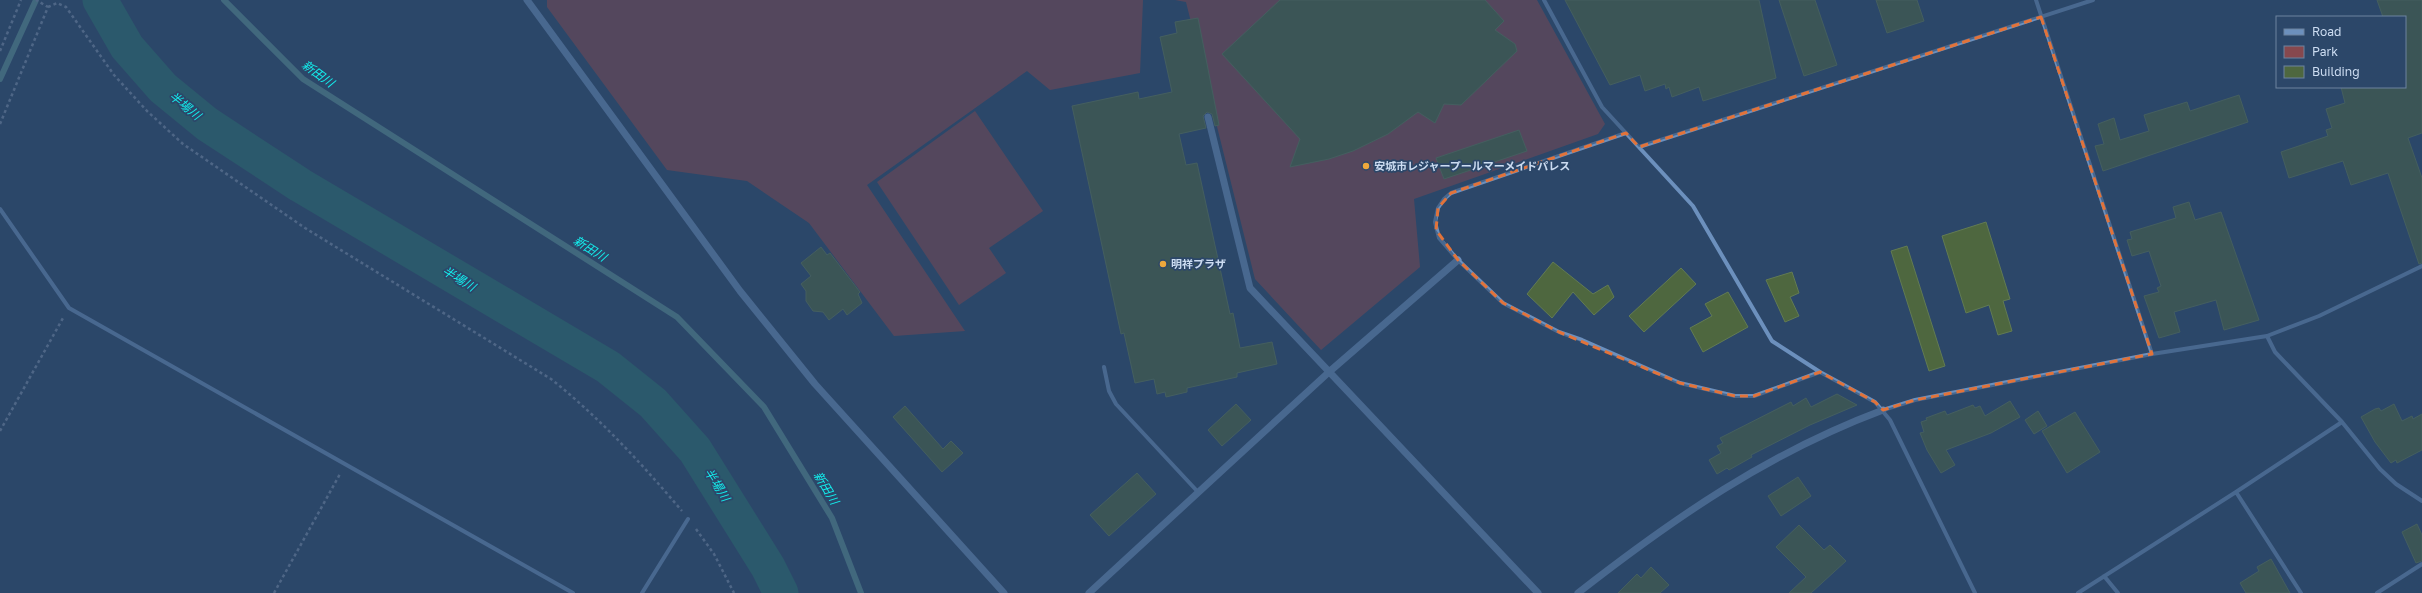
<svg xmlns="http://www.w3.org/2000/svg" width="2422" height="593" font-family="'Golos Text','Noto Sans JP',sans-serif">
<rect width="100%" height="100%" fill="#2c4769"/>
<!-- green -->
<path fill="#86484e" d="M 547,0 L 1143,0 L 1140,73 L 1050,90 L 1027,71 L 867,185 L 965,331 L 894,336 L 809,223 L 747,181 L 667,170 L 547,7 Z
M 1175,0 L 1537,0 L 1605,124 L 1598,134 L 1414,199 L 1420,267 L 1321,350 L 1255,279 L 1186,2 Z
M 975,111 L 1043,211 L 989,248 L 1006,273 L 959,305 L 877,182 Z"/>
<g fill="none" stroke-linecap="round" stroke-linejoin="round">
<!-- stream -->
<path stroke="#5b9096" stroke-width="6" d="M 224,0 L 303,79 L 677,317 L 764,407 L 832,518 L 861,593
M 0,79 L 36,0"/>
<!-- river -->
<path stroke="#2a706f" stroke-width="35" d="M 100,0 L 127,47 L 163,88 L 207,124 L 300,185 L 608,367 L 653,403 L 695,450 L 768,567 L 781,593"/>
</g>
<!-- building -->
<path fill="#4e673f" stroke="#627b53" d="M 1280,0 L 1485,0 L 1504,21 L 1495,30 L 1515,44 L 1517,51 L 1461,105 L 1444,104 L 1435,123 L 1418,112 L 1388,134 L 1353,151 L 1329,159 L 1290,167 L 1300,139 L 1222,54 Z
M 1565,0 L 1759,0 L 1776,78 L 1703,101 L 1699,87 L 1672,97 L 1669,87 L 1666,89 L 1665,84 L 1645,91 L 1640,75 L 1610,85 Z
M 1779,0 L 1815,0 L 1837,65 L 1804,76 Z
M 1876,0 L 1917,0 L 1924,21 L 1887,33 Z
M 2377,0 L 2422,0 L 2422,133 L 2408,138 L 2422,178 L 2422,263 L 2419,264 L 2388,173 L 2351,185 L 2343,161 L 2289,178 L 2281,152 L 2328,136 L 2326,130 L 2332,128 L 2326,109 L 2345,103 L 2341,87 L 2405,87 L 2405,17 L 2383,17 Z
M 1198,18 L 1219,125 L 1215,126 L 1212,114 L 1207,112 L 1203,116 L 1206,128 L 1179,134 L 1186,165 L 1197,163 L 1230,314 L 1233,313 L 1240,348 L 1272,342 L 1277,364 L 1237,373 L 1237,377 L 1187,388 L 1187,392 L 1166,397 L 1165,392 L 1157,394 L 1154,379 L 1135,383 L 1124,333 L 1121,334 L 1072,106 L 1138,92 L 1139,99 L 1172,92 L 1160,37 L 1177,33 L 1175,22 Z
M 2239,95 L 2248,122 L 2103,171 L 2095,146 L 2104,144 L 2098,124 L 2114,118 L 2120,140 L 2149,131 L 2144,115 L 2187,102 L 2190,111 Z
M 1519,130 L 1527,151 L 1444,179 L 1436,158 Z
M 2189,202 L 2195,220 L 2221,212 L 2259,320 L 2224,330 L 2216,300 L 2174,312 L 2180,332 L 2159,338 L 2144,296 L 2159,292 L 2157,288 L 2161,286 L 2149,251 L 2132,256 L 2127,240 L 2132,239 L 2130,232 L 2176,218 L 2173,207 Z
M 1986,222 L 2010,299 L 2003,301 L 2012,331 L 1998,335 L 1989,305 L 1966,313 L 1942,236 Z
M 1907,246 L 1945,366 L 1929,371 L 1891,251 Z
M 821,247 L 827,255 L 830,253 L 860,292 L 858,294 L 862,303 L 847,315 L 843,309 L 829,320 L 823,312 L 813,311 L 806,301 L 806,291 L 801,284 L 811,276 L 801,263 Z
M 1553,262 L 1593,294 L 1608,285 L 1614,297 L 1594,315 L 1573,292 L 1552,318 L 1527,294 Z
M 1681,268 L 1696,284 L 1644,332 L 1629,316 Z
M 1792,272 L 1799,293 L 1790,297 L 1799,316 L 1785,322 L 1766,280 Z
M 1728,292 L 1748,327 L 1703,352 L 1690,328 L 1712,316 L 1705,304 Z
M 1837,394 L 1857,405 L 1810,425 L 1751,455 L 1752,457 L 1729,470 L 1727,468 L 1717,474 L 1709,460 L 1721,453 L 1717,446 L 1723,443 L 1720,438 L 1791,402 L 1793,406 L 1806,398 L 1811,407 Z
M 2010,401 L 2020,417 L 1991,433 L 1946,450 L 1955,465 L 1941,473 L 1927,450 L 1920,433 L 1924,432 L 1921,422 L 1927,420 L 1926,418 L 1945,411 L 1947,415 L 1973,405 L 1975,408 L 1980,406 L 1985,416 Z
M 1236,404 L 1251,420 L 1222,446 L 1208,430 Z
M 2394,404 L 2402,421 L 2412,416 L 2413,419 L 2422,414 L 2422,450 L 2397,463 L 2396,460 L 2391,463 L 2375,442 L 2361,417 L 2375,409 L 2379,408 L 2381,411 Z
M 905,406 L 943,449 L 951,441 L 963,453 L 942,472 L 893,417 Z
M 2038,411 L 2047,426 L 2034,434 L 2025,420 Z
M 2075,412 L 2100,452 L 2067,473 L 2042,431 Z
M 1137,473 L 1156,494 L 1109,536 L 1090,515 Z
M 1798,477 L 1811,496 L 1781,516 L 1768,496 Z
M 2417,524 L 2422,535 L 2422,561 L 2416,563 L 2402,532 Z
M 1799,525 L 1824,550 L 1830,545 L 1846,561 L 1811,593 L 1789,593 L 1806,577 L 1776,547 Z
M 2271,559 L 2290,593 L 2246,593 L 2240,583 L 2259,571 L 2257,567 Z
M 1651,567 L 1669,585 L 1660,593 L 1618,593 L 1637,574 L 1641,578 Z"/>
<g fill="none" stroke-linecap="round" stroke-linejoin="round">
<!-- path -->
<path stroke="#788da9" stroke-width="2.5" stroke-dasharray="3 3" stroke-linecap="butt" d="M 48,7 L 57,3 L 66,7 L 114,75 L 147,111 L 183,144 L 305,228 L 551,379 C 600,418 641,463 682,511
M 0,51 L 21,0
M 0,124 L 48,7 L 36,0
M 0,431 L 63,318
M 696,529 L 714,554 L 734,593
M 274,593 L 340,474"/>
<!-- minor -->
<path stroke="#6c90bd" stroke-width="4" d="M 1544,0 L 1602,107 L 1693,206 L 1772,341 L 1820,372 L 1875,402 L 1890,420 L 1975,593
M 2036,0 L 2152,354
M 1626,133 L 1451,193 L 1444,199 L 1438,208 L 1435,222 L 1439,238 L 1458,260 L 1503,303 L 1559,332 L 1582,340 L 1680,383 L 1735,396 L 1754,396 L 1820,372
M 1639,147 L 2093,0
M 0,209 L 69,308 L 573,593
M 2267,336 L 2275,352 L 2342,422 L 2380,469 L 2396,484 L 2422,501
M 1104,367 L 1109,391 L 1116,404 L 1198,492
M 1883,410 L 1915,400 L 2152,354 L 2267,336 L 2319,316 L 2422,266
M 2236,492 L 2301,593
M 2104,576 L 2118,593
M 642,593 L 688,519
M 2078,593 L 2236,492 L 2342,422
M 2377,593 L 2422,564"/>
<!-- tertiary -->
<path stroke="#6c90bd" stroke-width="7" d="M 527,0 L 740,291 L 815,384 L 1004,593
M 1208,117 L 1250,288 L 1538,593
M 1089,593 L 1329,372 L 1458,260
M 1578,593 C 1674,518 1768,453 1883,410"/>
</g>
<!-- marked area -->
<path d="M0 0H2422V593H0ZM 2041,17 L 2152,354 L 1915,400 L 1883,410 L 1875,402 L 1820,372 L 1754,396 L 1735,396 L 1680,383 L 1559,332 L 1503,303 L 1458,260 L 1436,230 L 1438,208 L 1451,193 L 1626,133 L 1639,147 Z" fill="#2c4769" fill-opacity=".55" fill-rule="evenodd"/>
<path fill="none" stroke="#e2733a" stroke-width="3" stroke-dasharray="8 5" stroke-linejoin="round" d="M 2041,17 L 2152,354 L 1915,400 L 1883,410 L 1875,402 L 1820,372 L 1754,396 L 1735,396 L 1680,383 L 1559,332 L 1503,303 L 1458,260 L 1436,230 L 1438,208 L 1451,193 L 1626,133 L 1639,147 Z"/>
<!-- markers -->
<g fill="#eda83c" stroke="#2c4769" stroke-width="1.5">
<circle cx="1366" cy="166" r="4"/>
<circle cx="1163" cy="264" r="4"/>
</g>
<g text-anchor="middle" stroke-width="3.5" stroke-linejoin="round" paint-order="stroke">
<!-- poi labels -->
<g font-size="11" font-weight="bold" fill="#ccdcf1" stroke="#2c4769" text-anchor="start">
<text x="1374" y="170">安城市レジャープールマーメイドパレス</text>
<text x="1171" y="268">明祥プラザ</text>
</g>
<!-- water labels -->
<g font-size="12" font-style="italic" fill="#13eeed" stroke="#2c4769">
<text transform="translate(318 74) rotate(36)" y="4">新田川</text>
<text transform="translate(185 106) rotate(39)" y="4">半場川</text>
<text transform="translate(590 249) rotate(32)" y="4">新田川</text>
<text transform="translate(459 279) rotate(31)" y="4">半場川</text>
<text transform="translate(717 485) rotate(58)" y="4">半場川</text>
<text transform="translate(826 488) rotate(59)" y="4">新田川</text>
</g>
</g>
<!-- legend -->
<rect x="2276" y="16" width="130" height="72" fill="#2c4769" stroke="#6c839f"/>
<rect x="2284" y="29" width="20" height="6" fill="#6c90bd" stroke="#6c839f"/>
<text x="2312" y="36" font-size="12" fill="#ccdcf1">Road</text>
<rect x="2284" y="46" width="20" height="12" fill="#86484e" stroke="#6c839f"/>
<text x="2312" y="56" font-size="12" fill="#ccdcf1">Park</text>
<rect x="2284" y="66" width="20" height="12" fill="#4e673f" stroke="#6c839f"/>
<text x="2312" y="76" font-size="12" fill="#ccdcf1">Building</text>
</svg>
